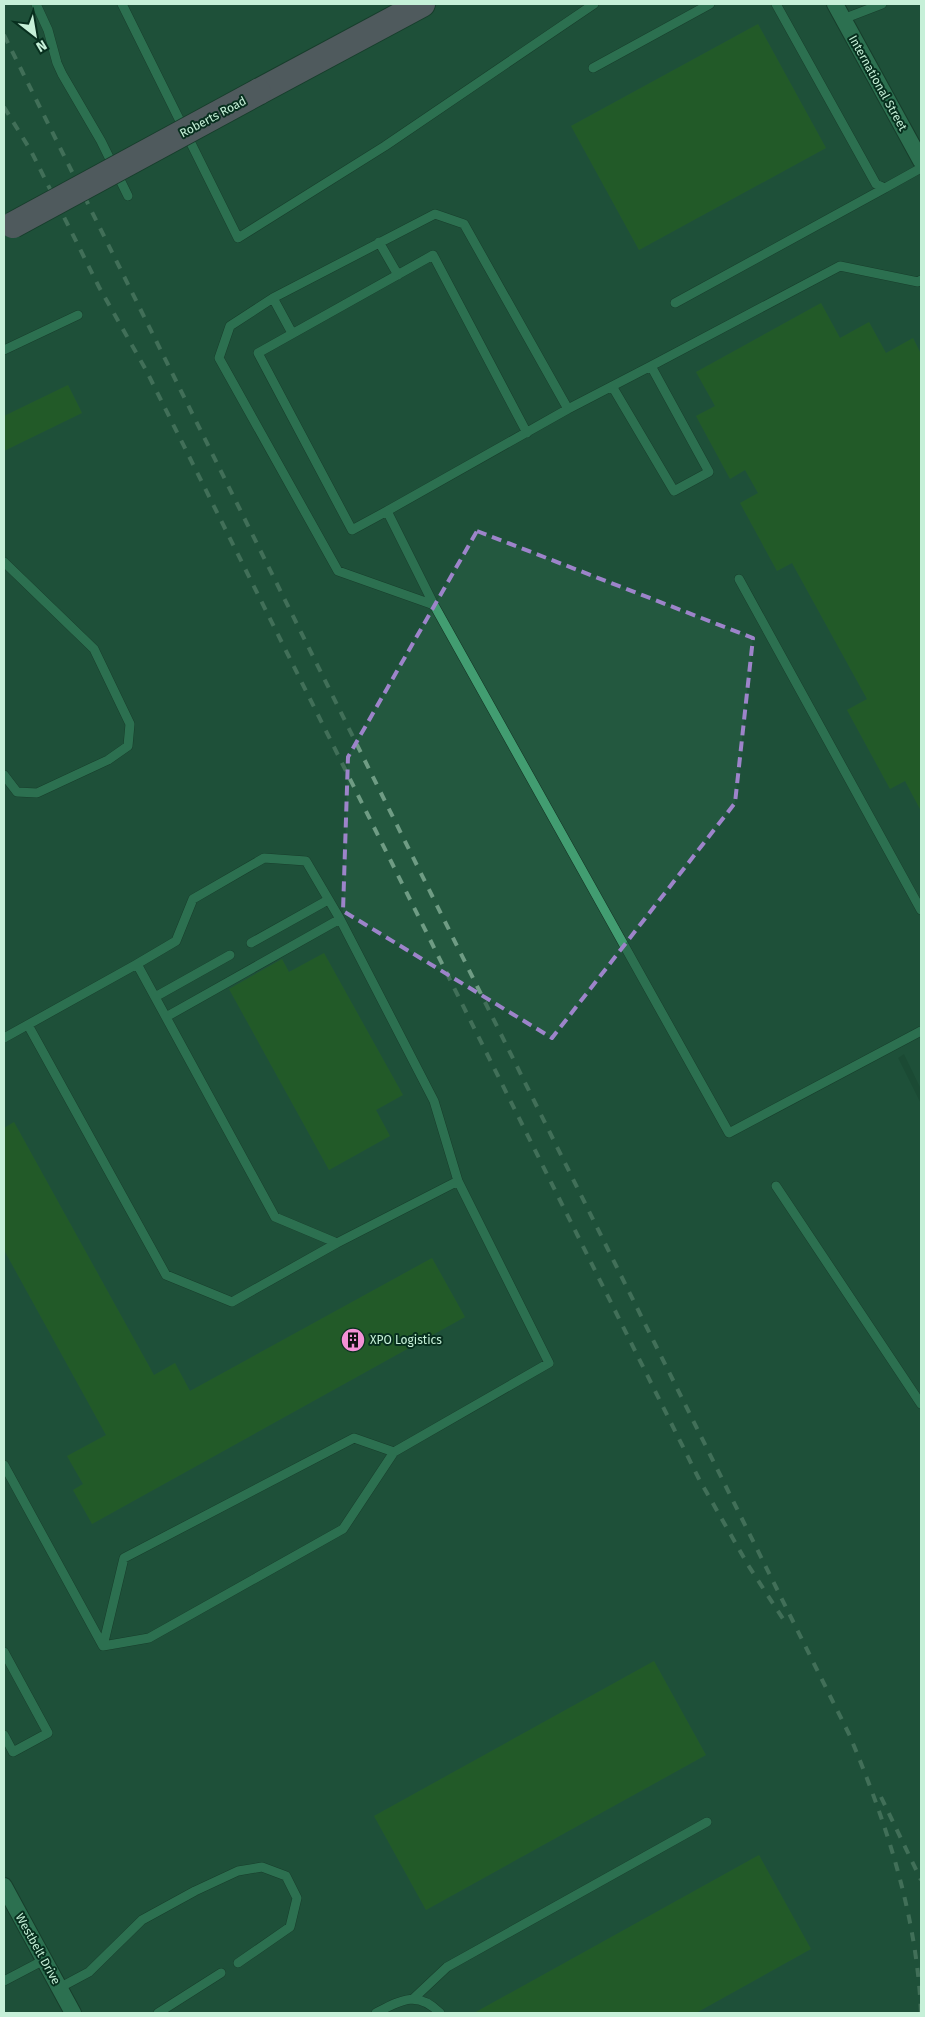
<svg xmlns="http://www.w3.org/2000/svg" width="925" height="2017" font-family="'Fira Sans',sans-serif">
<rect width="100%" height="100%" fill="#1b4b34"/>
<!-- built -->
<path fill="#23583f" d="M 4,4 L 921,4 L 921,1089 L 904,1054 L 898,1058 L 921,1104 L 921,2013 L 4,2013 Z"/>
<!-- building -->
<path fill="#2c6e1a" d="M 758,24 L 826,148 L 639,250 L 571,126 Z
M 821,303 L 840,338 L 869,322 L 886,353 L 913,338 L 921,354 L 921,811 L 905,781 L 890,789 L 847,710 L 867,699 L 792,563 L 777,571 L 740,503 L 758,493 L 745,470 L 730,479 L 696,416 L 715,406 L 696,372 Z
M 68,385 L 82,413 L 4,451 L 4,416 Z
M 324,953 L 403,1095 L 376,1110 L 390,1136 L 329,1170 L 229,989 L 282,959 L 289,972 Z
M 14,1122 L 154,1375 L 175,1363 L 190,1391 L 432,1258 L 465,1317 L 92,1524 L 73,1490 L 83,1484 L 67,1456 L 106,1435 L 4,1250 L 4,1128 Z
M 654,1661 L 706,1755 L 426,1910 L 374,1816 Z
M 759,1855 L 811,1949 L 696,2013 L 474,2013 Z"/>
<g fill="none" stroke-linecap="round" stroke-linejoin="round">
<!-- service casing -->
<g stroke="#112e20" stroke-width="10">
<path id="service" d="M 36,4 L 48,30 L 57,63 L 62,74 L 101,141 L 128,196
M 122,4 L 238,238 L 385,146 L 594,4
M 776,4 L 876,184 L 885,188 L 921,168
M 843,19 L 882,4
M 593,68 L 710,4
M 379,242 L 398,275
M 273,298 L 292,333
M 675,303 L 885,188
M 4,350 L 78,315
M 612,386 L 674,491 L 709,472 L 651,366 L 840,266 L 918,282 L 921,280
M 568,409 L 464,224 L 435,214 L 273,298 L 230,326 L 219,358 L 338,571 L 434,605 L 729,1133 L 921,1031
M 387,511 L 352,530 L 258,353 L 433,255 L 527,433
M 4,562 L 94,649 L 130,724 L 128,746 L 108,760 L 37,793 L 17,792 L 4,775
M 739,579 L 921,910
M 434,605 L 387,511 L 568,409 L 651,366
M 251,943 L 328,900
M 137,964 L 176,941 L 193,899 L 264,858 L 306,861 L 340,919 L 434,1101 L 458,1181
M 155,997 L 230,955
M 166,1017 L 340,919
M 28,1025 L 166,1275 L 232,1302 L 337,1243
M 4,1038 L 137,964 L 275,1217 L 337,1243 L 458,1181 L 549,1363 L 394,1452 L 343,1529 L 149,1638 L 103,1646 L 4,1465
M 776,1186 L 921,1404
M 103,1646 L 124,1558 L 354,1438 L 394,1452
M 4,1652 L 48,1733 L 13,1752 L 4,1735
M 4,1981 L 44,1960
M 59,1988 L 89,1972 L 142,1920 L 195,1891 L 238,1871 L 262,1867 L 286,1876 L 297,1898 L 290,1927 L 238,1963
M 413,1999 L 447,1967 L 707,1822
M 158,2013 L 221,1973
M 376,2013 C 401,2000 417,1990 440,2013"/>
</g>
<!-- minor casing -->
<g stroke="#112e20" stroke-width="18">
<path id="minor" d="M 835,4 L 921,161
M 4,1886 L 73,2013"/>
</g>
<!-- primary casing -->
<g stroke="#112e20" stroke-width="28">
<path id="primary" d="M 258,92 L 422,4"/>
</g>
<!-- service -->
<use href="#service" stroke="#429d71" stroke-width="9"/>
<!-- minor -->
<use href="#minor" stroke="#429d71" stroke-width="16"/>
<!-- primary -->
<use href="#primary" stroke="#8f6d8f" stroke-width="26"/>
<!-- rail -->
<path stroke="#6f9c84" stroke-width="4" stroke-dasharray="9 9" stroke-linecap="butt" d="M 4,35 L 849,1734 C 887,1824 917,1916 921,2013
M 4,107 L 31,151 L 99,287 L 146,370 L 699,1479 L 748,1565 L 787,1625
M 881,1797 L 921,1880"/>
<!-- primary-bridge casing -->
<g stroke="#112e20" stroke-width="28" stroke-linecap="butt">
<path id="primary-bridge" d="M 13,225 L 258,92"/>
</g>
<!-- primary-bridge -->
<use href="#primary-bridge" stroke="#8f6d8f" stroke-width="26"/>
</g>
<!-- marked area -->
<path d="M0 0H925V2017H0ZM 477,531 L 753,638 L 735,803 L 552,1038 L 343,911 L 348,757 Z" fill="#1b4b34" fill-opacity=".55" fill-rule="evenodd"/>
<path fill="none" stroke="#9d84ca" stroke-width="4" stroke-dasharray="10 6" stroke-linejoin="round" d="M 477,531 L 753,638 L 735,803 L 552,1038 L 343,911 L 348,757 Z"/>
<!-- icons -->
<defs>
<g id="building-disc" transform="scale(1.25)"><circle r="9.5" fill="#f391d5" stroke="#072f1e"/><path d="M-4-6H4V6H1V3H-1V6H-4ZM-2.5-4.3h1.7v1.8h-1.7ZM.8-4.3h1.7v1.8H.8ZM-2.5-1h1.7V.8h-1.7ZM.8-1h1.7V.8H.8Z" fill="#111"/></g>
</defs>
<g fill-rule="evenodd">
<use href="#building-disc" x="353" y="1340"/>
</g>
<g text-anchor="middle" stroke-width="4" stroke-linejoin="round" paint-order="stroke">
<!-- street labels -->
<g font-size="12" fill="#c6f0d8" stroke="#072f1e">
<text transform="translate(878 83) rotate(61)" y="4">International Street</text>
<text transform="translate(213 117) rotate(-28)" y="4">Roberts Road</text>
<text transform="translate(38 1949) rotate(61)" y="4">Westbelt Drive</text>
</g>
<!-- poi labels -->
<g font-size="12" fill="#c6f0d8" stroke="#072f1e" text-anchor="start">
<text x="370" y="1344">XPO Logistics</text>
</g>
</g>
<!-- border -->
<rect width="925" height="2017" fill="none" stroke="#c6f0d8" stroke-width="10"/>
<!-- north arrow -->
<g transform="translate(35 35) rotate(149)" stroke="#072f1e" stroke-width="4" paint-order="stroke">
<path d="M0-4L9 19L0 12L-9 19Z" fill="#c6f0d8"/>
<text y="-8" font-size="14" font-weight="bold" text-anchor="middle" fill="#c6f0d8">N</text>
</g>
</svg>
